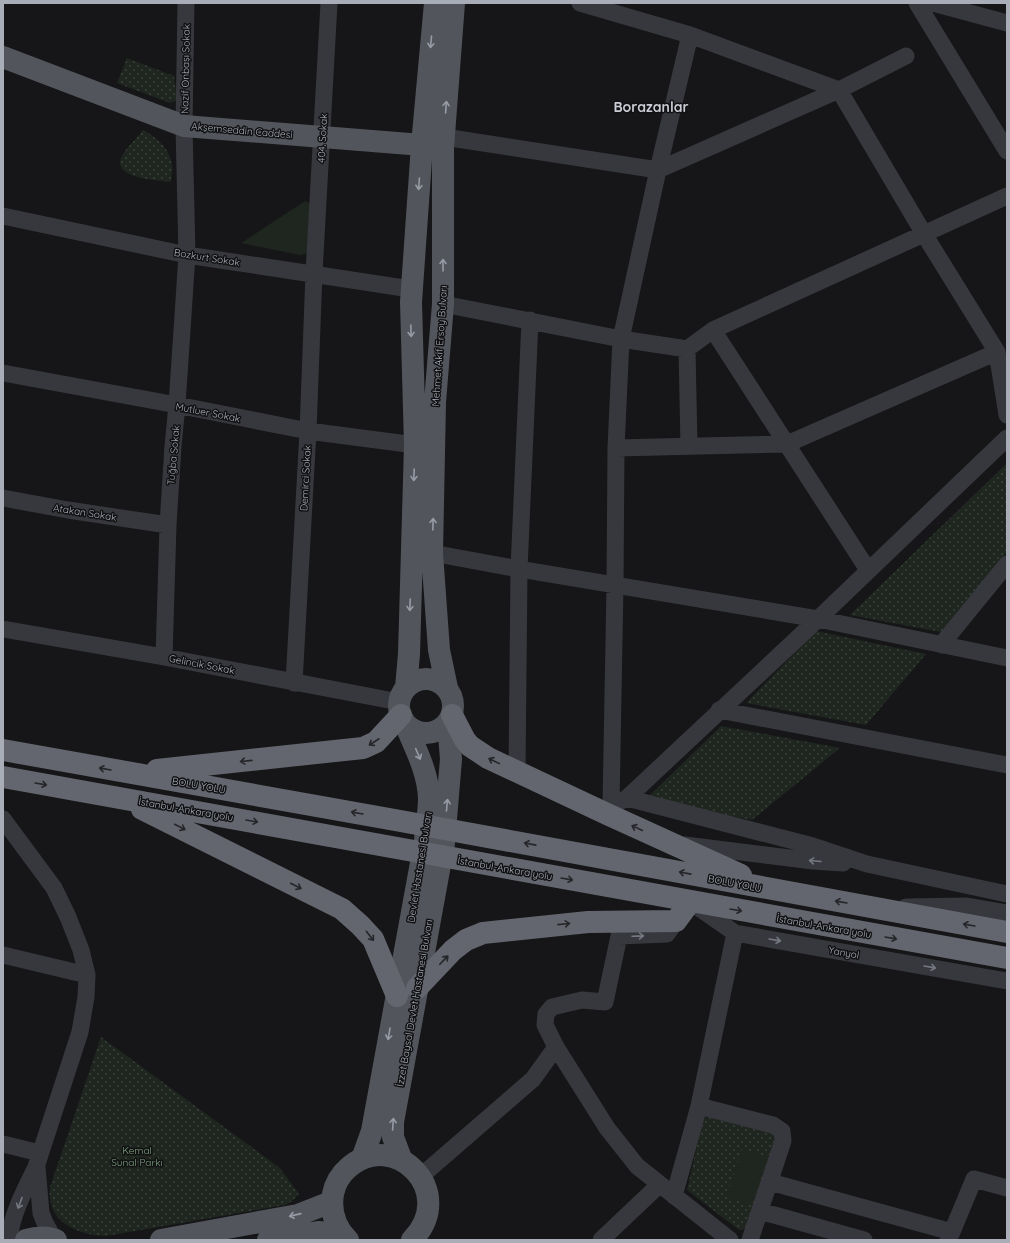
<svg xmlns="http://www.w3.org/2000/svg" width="1010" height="1243" font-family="Quicksand,sans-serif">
<defs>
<pattern id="grass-dots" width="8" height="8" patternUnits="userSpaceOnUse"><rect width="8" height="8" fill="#1e261f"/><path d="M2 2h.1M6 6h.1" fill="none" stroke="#3c433d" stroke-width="1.8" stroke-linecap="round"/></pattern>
</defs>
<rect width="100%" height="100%" fill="#161618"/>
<!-- grass -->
<path fill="url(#grass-dots)" d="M 127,58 L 174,76 L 177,100 L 170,103 L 117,83 Z
M 143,130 C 156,137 171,149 172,166 C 173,171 171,177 171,182 C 158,180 113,179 121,158 C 125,149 137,138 143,130 Z
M 1007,463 L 1007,552 L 941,632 L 850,615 Z
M 816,631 L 926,654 L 866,725 L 746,703 Z
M 721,726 L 840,748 L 752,820 L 652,801 L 649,796 Z
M 101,1037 L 280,1168 L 299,1194 L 292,1201 L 285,1205 L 106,1236 C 76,1235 46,1221 50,1187 Z
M 712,1115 L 771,1131 L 776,1137 L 748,1228 L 739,1230 L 687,1190 L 703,1119 Z"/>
<!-- pitch -->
<path fill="#1e261f" d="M 305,201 L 310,203 L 307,253 L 300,255 L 241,243 Z
M 742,1149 L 767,1157 L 751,1205 L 726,1197 Z"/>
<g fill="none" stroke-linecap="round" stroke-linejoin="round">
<!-- minor -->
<path stroke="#37383d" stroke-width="17" d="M 580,3 L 690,35 L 658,170 L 621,339 L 616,448 L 615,585 L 611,806
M 917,3 L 1007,151
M 933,3 L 1007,23
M 690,35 L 839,90 L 924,234 L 997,352
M 444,137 L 658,170 L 839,90 L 906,56
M 3,216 L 187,255 L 404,288 L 411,292
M 443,304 L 621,339 L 687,349 L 713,330 L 1007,196
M 713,330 L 868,570
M 687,349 L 689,446
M 3,373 L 177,405 L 308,431 L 415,445
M 616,448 L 787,444 L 997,352 L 1007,415
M 3,498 L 68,510 L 168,525
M 432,553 L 519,569 L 818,619 L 1007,658
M 3,629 L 164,657 L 399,702
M 941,645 L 1007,564
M 164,657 L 168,525 L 173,446 L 177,405 L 187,255 L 184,126 L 186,3
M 294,683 L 308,431 L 314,273 L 329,3
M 719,710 L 1007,765
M 517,772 L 519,569 L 530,320
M 627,798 L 813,846 L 867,864 L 1007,894
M 607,814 L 611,806 L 627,798 L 818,619 L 1007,438
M 3,819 L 54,888 L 68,917 L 81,950 L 87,975 L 86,997 L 80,1032 L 36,1167 C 25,1189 11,1216 9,1240
M 685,845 L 813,861 L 843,863
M 692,903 L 735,933 L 1007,981
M 906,907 L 967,906 L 1007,913
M 676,921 L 667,934 L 619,936 L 605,1002 L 582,1000 L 552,1007 L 546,1014 L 545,1025 L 556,1047 L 607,1128 L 637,1166 L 730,1240
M 3,955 L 87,975
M 699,1106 L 773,1125 L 782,1131 L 783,1141 L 750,1240
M 3,1144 L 40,1153
M 37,1167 L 41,1213 L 45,1223 L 54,1239
M 420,1177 L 533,1079 L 556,1047
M 770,1182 L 952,1232 L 948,1240
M 674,1196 L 699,1106 L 735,933
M 760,1211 L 864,1240
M 952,1232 L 974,1179 L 1007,1188
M 601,1240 L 659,1185"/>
<!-- major -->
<path stroke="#53555c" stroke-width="22" d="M 3,57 L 184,126 L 422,145
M399 706a27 27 0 1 1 54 0a27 27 0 1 1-54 0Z
M 406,688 L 409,654 L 415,445 L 411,302 L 422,145 L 435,3
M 447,688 L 439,650 L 432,553 L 435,402 L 443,304 L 443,148 L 454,3
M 362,1159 L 372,1131 L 425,841 C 426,827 429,812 429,798 C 428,770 413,744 403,719
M 402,1161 L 393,1137 L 393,1122 L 444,843 L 451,759 L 448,722
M 26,1240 C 36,1237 46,1236 56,1240
M 161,1240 L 298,1215 L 331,1202
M 268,1240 L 318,1232 L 342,1234
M 348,1240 C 335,1227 330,1212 333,1194 C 335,1184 341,1174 348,1168 C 394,1127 459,1192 412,1240"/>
<!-- highway -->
<path stroke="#63666e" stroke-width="22" d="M 452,715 L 465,740 L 470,746 L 488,758 L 607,814 L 741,875
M 3,750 L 395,820 L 1007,932
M 157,770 L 363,748 L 376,742 L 401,715
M 3,777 C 338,835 672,899 1007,958
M 142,809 L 342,909 L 360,925 L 373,939 L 397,996
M 417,988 L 453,950 L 466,940 L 483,933 L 588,922 L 676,921 L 690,902"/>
</g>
<!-- one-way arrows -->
<defs><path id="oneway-shaft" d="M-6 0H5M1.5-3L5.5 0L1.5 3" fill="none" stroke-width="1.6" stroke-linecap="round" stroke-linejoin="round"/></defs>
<g stroke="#979ba6">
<use href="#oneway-shaft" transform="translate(431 42) rotate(95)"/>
<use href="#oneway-shaft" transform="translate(446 107) rotate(-86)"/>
<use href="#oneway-shaft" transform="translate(419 184) rotate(94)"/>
<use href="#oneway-shaft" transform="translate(443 265) rotate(-90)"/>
<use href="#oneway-shaft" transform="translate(411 331) rotate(88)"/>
<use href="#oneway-shaft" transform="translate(414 475) rotate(92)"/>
<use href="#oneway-shaft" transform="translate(433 524) rotate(-89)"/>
<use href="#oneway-shaft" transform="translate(410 605) rotate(92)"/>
<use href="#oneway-shaft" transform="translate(418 754) rotate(67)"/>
<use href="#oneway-shaft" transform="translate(447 805) rotate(-85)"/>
<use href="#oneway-shaft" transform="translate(389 1034) rotate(100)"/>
<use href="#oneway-shaft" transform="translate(393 1124) rotate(-86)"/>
<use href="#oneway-shaft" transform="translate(295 1215) rotate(167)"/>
</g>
<g stroke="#26262a">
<use href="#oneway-shaft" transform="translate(374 742) rotate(147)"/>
<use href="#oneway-shaft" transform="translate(246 761) rotate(174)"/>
<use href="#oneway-shaft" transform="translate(494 761) rotate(-154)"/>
<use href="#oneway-shaft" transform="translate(105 769) rotate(-170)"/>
<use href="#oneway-shaft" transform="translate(41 784) rotate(10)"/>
<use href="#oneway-shaft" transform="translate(357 813) rotate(-170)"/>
<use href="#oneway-shaft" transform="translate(252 821) rotate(10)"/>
<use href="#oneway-shaft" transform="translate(180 827) rotate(27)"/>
<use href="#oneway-shaft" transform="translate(637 828) rotate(-155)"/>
<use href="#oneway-shaft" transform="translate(530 844) rotate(-169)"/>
<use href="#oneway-shaft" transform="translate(685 873) rotate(-169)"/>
<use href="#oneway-shaft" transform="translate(567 879) rotate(10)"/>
<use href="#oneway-shaft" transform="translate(296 886) rotate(27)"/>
<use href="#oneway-shaft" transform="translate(841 902) rotate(-170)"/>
<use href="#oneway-shaft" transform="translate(736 910) rotate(10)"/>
<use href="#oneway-shaft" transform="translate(564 924) rotate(-6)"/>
<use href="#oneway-shaft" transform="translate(969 925) rotate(-170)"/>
<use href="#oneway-shaft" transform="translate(370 936) rotate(52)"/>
<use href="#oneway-shaft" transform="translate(891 938) rotate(10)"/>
<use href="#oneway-shaft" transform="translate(444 960) rotate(-46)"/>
</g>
<g stroke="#757881">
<use href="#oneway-shaft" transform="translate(815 861) rotate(-175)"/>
<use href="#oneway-shaft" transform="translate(638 936) rotate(-2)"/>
<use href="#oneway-shaft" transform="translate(775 940) rotate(10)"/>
<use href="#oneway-shaft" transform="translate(930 967) rotate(10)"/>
<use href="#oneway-shaft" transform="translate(20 1203) rotate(111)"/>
</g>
<g text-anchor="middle" stroke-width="3" stroke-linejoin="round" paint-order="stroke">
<!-- street labels -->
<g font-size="10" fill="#a8adb8" stroke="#111113">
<text transform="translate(185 69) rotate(-89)" y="4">Nazif Onbaşı Sokak</text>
<text transform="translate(242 130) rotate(5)" y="4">Akşemseddin Caddesi</text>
<text transform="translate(322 138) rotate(-87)" y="4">404. Sokak</text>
<text transform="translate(207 257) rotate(9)" y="4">Bozkurt Sokak</text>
<text transform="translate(439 346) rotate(-86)" y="4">Mehmet Akif Ersoy Bulvarı</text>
<text transform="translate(208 412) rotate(11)" y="4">Mutluer Sokak</text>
<text transform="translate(173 455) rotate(-85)" y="4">Tuğba Sokak</text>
<text transform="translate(305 478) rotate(-87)" y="4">Demirci Sokak</text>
<text transform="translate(85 512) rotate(9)" y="4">Atakan Sokak</text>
<text transform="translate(202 664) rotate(11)" y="4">Gelincik Sokak</text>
<text transform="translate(199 785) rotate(10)" y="4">BOLU YOLU</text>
<text transform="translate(186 809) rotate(10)" y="4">İstanbul-Ankara yolu</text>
<text transform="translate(419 867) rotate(-81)" y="4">Devlet Hastanesi Bulvarı</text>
<text transform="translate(505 868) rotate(10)" y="4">İstanbul-Ankara yolu</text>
<text transform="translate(735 883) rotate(11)" y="4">BOLU YOLU</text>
<text transform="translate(824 926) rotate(10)" y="4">İstanbul-Ankara yolu</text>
<text transform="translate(844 952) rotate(10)" y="4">Yanyol</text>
<text transform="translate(414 1003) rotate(-80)" y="4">İzzet Baysal Devlet Hastanesi Bulvarı</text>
</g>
<!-- park labels -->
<g font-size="10" fill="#7fa381" stroke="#111113">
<text x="137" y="1154">Kemal<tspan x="137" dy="12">Sunal Parkı</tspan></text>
</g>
<!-- district labels -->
<g font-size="14" font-weight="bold" fill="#c9ccd4" stroke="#111113">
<text x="651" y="112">Borazanlar</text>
</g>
</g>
<!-- border -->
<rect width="1010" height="1243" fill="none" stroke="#a8adb8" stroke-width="8"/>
</svg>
